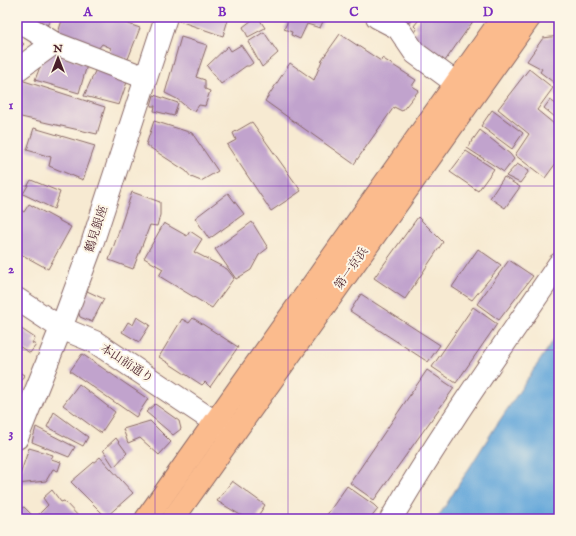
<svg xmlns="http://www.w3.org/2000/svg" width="576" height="536" font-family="'IM FELL English','Noto Serif JP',serif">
<rect width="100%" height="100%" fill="#fcf5e5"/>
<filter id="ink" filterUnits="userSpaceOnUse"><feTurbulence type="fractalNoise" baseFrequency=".025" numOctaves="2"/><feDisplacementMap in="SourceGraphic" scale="8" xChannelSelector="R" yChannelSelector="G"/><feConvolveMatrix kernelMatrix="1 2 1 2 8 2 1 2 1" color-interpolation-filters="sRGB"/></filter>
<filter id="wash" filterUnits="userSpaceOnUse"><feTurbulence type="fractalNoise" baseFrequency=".012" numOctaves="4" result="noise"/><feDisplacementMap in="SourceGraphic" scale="16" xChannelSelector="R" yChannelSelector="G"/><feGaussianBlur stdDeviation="0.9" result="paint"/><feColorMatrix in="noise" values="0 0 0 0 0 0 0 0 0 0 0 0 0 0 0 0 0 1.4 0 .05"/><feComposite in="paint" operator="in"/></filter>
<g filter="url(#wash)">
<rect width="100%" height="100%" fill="#f7ead2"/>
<!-- water -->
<path fill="#66a8da" stroke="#586482" d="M 559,332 L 559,519 L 437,519 L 494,429 Z"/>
<g id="blocks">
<!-- building -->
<path fill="#c1a3cd" d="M 25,17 L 53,17 L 45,28 Z
M 63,17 L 108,17 L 140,28 L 128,59 L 110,53 L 111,48 L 102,44 L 98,49 L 58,33 Z
M 180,17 L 220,17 L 228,20 L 223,36 L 179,21 Z
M 256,17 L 258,17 L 265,28 L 248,37 L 243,27 Z
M 290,17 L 325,17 L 320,28 L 307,24 L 300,39 L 291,35 L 292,32 L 284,29 Z
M 404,17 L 413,17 L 406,26 L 401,22 Z
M 421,17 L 476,17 L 445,61 L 434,53 L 430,57 L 412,38 L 417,29 L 414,26 Z
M 264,32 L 278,53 L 262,67 L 248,42 Z
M 340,34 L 381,61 L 382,58 L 416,80 L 412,86 L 419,90 L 402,111 L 394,107 L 354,164 L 265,101 L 290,63 L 314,80 L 323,58 Z
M 559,36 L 559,82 L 557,85 L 540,72 L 542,69 L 527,61 L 543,38 Z
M 181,37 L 207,45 L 196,77 L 205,80 L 205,89 L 210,91 L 205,106 L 199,105 L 195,111 L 189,109 L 177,99 L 165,93 Z
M 17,38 L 24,44 L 17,51 Z
M 241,45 L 253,63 L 249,66 L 246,66 L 221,84 L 207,66 L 228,46 L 231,51 Z
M 49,51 L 87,65 L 79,93 L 35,80 L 44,56 Z
M 96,69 L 128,79 L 119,105 L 84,96 Z
M 529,69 L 553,88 L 537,110 L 559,128 L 559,159 L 545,178 L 515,155 L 529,134 L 498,109 Z
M 21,80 L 105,107 L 97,134 L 21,117 L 17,112 L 17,83 Z
M 559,87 L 559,98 L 554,93 Z
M 154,95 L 178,103 L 174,116 L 154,111 L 155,106 L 151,106 Z
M 550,100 L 556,104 L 559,100 L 559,112 L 555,117 L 544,108 Z
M 492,110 L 523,133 L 512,149 L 481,126 Z
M 154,121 L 192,133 L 218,171 L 201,181 L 191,177 L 186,171 L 146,145 Z
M 252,122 L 301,191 L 271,211 L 227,145 L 236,140 L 233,133 Z
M 34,128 L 95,146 L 83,180 L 49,166 L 51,157 L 27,150 Z
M 480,130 L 510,154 L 514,159 L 504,172 L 467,148 Z
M 466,151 L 494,169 L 478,191 L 450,172 Z
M 517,164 L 529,171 L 520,183 L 506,176 Z
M 504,177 L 520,187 L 505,208 L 490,198 Z
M 31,180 L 60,192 L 54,209 L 23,194 Z
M 132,192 L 160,202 L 160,215 L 157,226 L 150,225 L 133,269 L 109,260 Z
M 228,193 L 244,214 L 209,239 L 195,218 Z
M 29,204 L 71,227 L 48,269 L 17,252 L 17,208 L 24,212 Z
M 418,217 L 443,242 L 405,299 L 374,278 Z
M 252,222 L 268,248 L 259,255 L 251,270 L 236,279 L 215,249 Z
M 164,223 L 187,236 L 190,231 L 202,239 L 194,252 L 227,269 L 234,278 L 212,308 L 159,276 L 163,269 L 144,258 Z
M 478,249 L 501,265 L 472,300 L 452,287 Z
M 509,260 L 533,276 L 499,320 L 477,304 Z
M 87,291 L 104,299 L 92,322 L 80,317 L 78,311 Z
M 361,294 L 440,345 L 428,362 L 350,311 Z
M 473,307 L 497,324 L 456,383 L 432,367 Z
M 137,317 L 150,325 L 139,342 L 122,332 L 128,322 L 133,325 Z
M 193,318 L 238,347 L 210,387 L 205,382 L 202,385 L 159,357 L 182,319 L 189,323 Z
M 17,326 L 35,338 L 32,343 L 36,345 L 30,353 L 17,345 Z
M 82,354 L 148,399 L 136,417 L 70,371 Z
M 427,370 L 454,388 L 374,500 L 350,483 Z
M 17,371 L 24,375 L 17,389 Z
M 79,384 L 115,412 L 101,433 L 63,405 Z
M 155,404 L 179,421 L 181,429 L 173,435 L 146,412 Z
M 54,412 L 88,437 L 83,446 L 47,427 Z
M 150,421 L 171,442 L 159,455 L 140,438 L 128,443 L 123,429 Z
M 36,427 L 75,447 L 69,457 L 32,442 Z
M 116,438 L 127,453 L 114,467 L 103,450 Z
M 29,448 L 53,455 L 51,459 L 61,462 L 58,471 L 53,469 L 46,481 L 17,484 Z
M 100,457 L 133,493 L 106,517 L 71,482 Z
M 232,481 L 265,505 L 256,519 L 247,519 L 217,501 Z
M 347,486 L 374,505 L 378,509 L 370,519 L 324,519 Z
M 52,490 L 61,502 L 64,501 L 81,519 L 17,519 L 17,510 L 24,507 L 35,518 L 48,505 L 43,498 Z"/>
</g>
</g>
<g filter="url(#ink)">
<use href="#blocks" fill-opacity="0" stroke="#876665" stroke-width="1"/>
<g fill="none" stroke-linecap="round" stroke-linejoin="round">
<!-- minor casing -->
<g stroke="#876665" stroke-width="24">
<path id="minor" d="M 377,17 L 398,28 L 415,53 L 456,83
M 17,20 L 54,43 L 146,78
M 17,70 L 54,43
M 17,299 L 61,328 L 95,342 L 231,433
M 17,438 L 61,328 L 90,250 L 166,17
M 391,519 C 442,431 502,348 559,264"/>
</g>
<!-- highway casing -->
<g stroke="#876665" stroke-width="24">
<path id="highway" d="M 146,519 L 503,17
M 173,519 L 530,17"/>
</g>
<!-- minor -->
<use href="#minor" stroke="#fff" stroke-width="22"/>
<!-- highway -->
<use href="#highway" stroke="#fbbb8d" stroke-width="22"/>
</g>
</g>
<!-- grid -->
<path fill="none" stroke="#7b2cbf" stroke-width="1" stroke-opacity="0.55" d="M 155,17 L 155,519M 288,17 L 288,519M 421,17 L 421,519M 17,186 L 559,186M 17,350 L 559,350"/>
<g text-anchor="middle" stroke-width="4" stroke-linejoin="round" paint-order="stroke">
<!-- street labels -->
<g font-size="12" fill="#4a1f2b" stroke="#fcf5e5">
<text transform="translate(96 229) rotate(-72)" y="4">鶴見銀座</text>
<text transform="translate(351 268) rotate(-55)" y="4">第一京浜</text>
<text transform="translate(127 363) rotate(33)" y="4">本山前通り</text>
</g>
</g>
<!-- margin -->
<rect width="576" height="536" fill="none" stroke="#fcf5e5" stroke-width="44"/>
<!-- north arrow -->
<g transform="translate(58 58)" stroke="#fcf5e5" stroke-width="3" paint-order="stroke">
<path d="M0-3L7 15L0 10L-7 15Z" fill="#4a1f2b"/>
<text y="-6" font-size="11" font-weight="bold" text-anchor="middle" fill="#4a1f2b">N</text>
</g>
<rect x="22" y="22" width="532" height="492" fill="none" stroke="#7b2cbf" stroke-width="1.5"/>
<g font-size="13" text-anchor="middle" font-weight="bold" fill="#7b2cbf">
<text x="88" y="16">A</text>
<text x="222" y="16">B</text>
<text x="354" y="16">C</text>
<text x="488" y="16">D</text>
<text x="11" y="109">1</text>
<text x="11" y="273">2</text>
<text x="11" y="437">3</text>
</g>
</svg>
